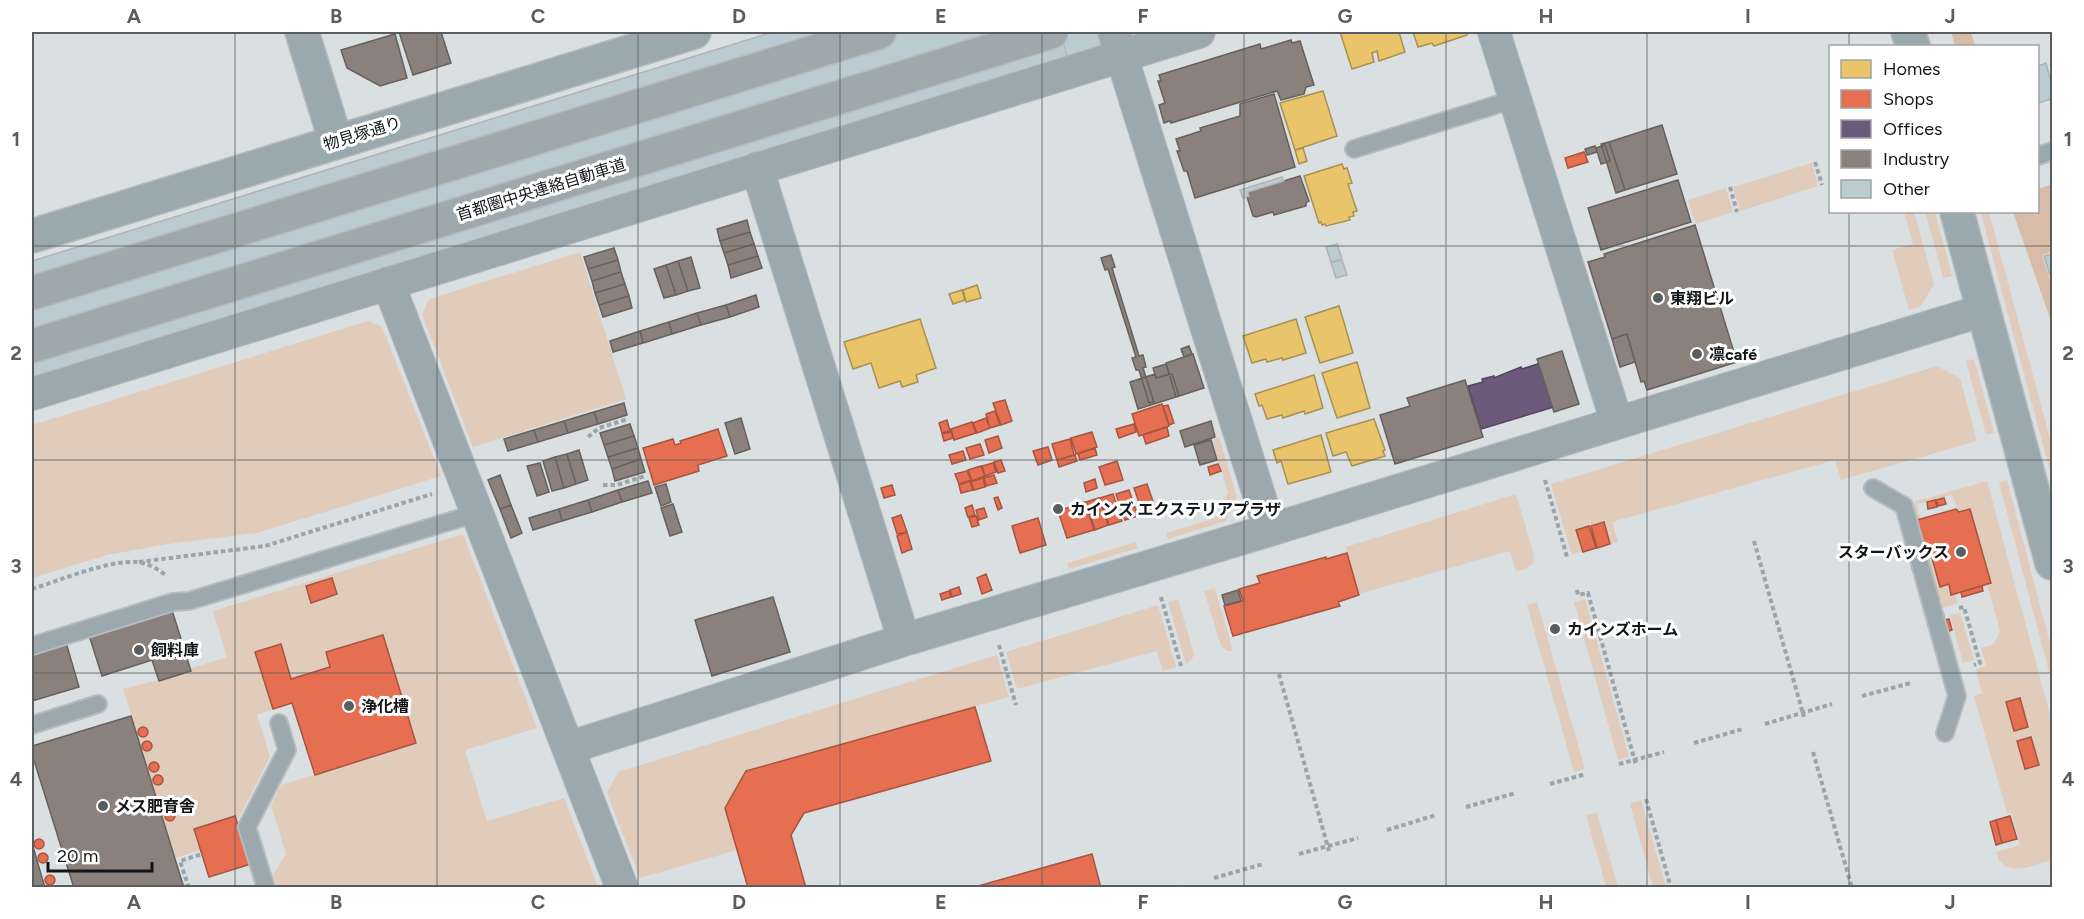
<svg xmlns="http://www.w3.org/2000/svg" width="2084" height="919" font-family="Figtree,'Noto Sans JP',sans-serif">
<rect width="100%" height="100%" fill="#dae0e2"/>
<!-- green -->
<path fill="#e1cbba" d="M 1812,163 L 1818,186 L 1740,211 L 1733,187 Z
M 1726,188 L 1733,212 L 1696,224 L 1688,200 Z
M 1904,212 L 1914,212 L 1934,284 L 1921,306 L 1909,310 L 1892,250 L 1913,244 Z
M 1935,212 L 1952,276 L 1943,278 L 1926,214 Z
M 1989,212 L 2052,446 L 2052,478 L 1981,214 Z
M 580,252 L 626,399 L 473,447 L 422,314 L 429,299 Z
M 368,321 L 382,327 L 441,476 L 257,533 L 168,544 L 107,555 L 32,578 L 32,425 Z
M 1974,359 L 1994,433 L 1986,435 L 1966,361 Z
M 1937,366 L 1960,378 L 1977,441 L 1841,480 L 1835,460 L 1612,522 L 1618,542 L 1572,555 L 1551,484 Z
M 1219,437 L 1237,497 L 1226,521 L 1168,539 L 1166,533 L 1215,518 L 1228,492 L 1212,440 Z
M 2007,480 L 2052,651 L 2052,683 L 1999,482 Z
M 1987,481 L 2052,722 L 2052,860 C 2033,865 2003,880 1996,852 L 2020,845 L 2011,813 L 2007,813 L 1974,696 L 1982,693 L 1976,669 L 1986,666 L 1981,648 L 1994,644 L 2000,631 L 1986,581 L 1952,495 L 1917,504 L 1921,519 L 1915,521 L 1911,506 L 1916,501 Z
M 1516,494 L 1534,555 L 1533,563 L 1526,569 L 1516,571 L 1510,551 L 1359,594 L 1346,547 Z
M 463,534 L 537,728 L 465,750 L 487,821 L 564,798 L 598,887 L 277,887 L 273,875 L 286,854 L 271,805 L 281,785 L 416,743 L 382,635 L 326,652 L 330,667 L 291,679 L 281,645 L 255,652 L 273,709 L 257,715 L 270,757 L 235,825 L 201,850 L 175,858 L 123,689 L 187,673 L 186,670 L 227,657 L 213,611 Z
M 1136,542 L 1138,548 L 1069,569 L 1067,563 Z
M 1932,550 L 1942,586 L 1952,583 L 1958,603 L 1940,609 L 1924,553 Z
M 1215,588 L 1233,651 L 1227,651 L 1221,646 L 1204,591 Z
M 1178,599 L 1194,654 L 1192,659 L 1186,664 L 1168,602 Z
M 1585,599 L 1629,757 L 1618,760 L 1574,602 Z
M 1537,602 L 1585,769 L 1574,772 L 1527,605 Z
M 1158,605 L 1176,667 L 1163,671 L 1157,651 L 1017,689 L 1006,652 Z
M 1960,613 L 1974,660 L 1963,663 L 1950,615 Z
M 997,655 L 1009,697 L 746,771 L 737,850 L 640,878 L 607,793 L 618,772 Z
M 1641,800 L 1666,887 L 1653,887 L 1630,804 Z
M 1597,813 L 1618,887 L 1606,887 L 1586,815 Z"/>
<!-- forest -->
<path fill="#d8bca7" d="M 1951,32 L 1971,32 L 1975,46 L 1955,46 Z
M 2052,184 L 2052,252 L 2042,255 L 2052,287 L 2052,324 L 2013,212 L 2038,212 L 2038,189 Z"/>
<!-- homes -->
<path fill="#e9c46a" stroke="#a99051" stroke-width="1.5" d="M 1340,32 L 1399,32 L 1405,52 L 1379,61 L 1377,51 L 1372,53 L 1374,62 L 1352,69 Z
M 1413,32 L 1466,32 L 1467,35 L 1434,46 L 1432,43 L 1418,47 Z
M 1323,91 L 1337,136 L 1295,150 L 1280,103 Z
M 1303,148 L 1307,161 L 1299,164 L 1295,150 Z
M 1342,164 L 1344,169 L 1347,168 L 1352,183 L 1348,184 L 1357,211 L 1353,212 L 1354,216 L 1349,217 L 1350,220 L 1326,226 L 1325,224 L 1322,225 L 1321,222 L 1319,223 L 1304,176 Z
M 977,285 L 981,298 L 966,302 L 963,290 Z
M 962,290 L 965,300 L 953,304 L 949,294 Z
M 1339,306 L 1353,353 L 1320,363 L 1305,317 Z
M 920,319 L 936,368 L 916,375 L 918,382 L 902,387 L 900,381 L 879,388 L 871,363 L 853,369 L 844,342 Z
M 1296,319 L 1306,353 L 1283,360 L 1282,358 L 1267,362 L 1266,359 L 1252,363 L 1243,336 Z
M 1357,362 L 1370,408 L 1337,418 L 1322,373 Z
M 1314,375 L 1323,408 L 1305,414 L 1304,411 L 1283,418 L 1282,415 L 1267,419 L 1262,405 L 1259,406 L 1255,394 Z
M 1374,419 L 1385,450 L 1383,451 L 1385,456 L 1352,466 L 1346,452 L 1333,456 L 1326,433 Z
M 1321,435 L 1331,472 L 1288,484 L 1281,461 L 1277,463 L 1273,450 Z"/>
<!-- shops -->
<path fill="#e76f51" stroke="#a75440" stroke-width="1.5" d="M 1584,152 L 1588,162 L 1568,168 L 1565,158 Z
M 1005,400 L 1012,421 L 1001,425 L 993,403 Z
M 1162,404 L 1169,426 L 1139,436 L 1132,414 Z
M 1168,405 L 1174,423 L 1169,425 L 1163,406 Z
M 995,411 L 1000,425 L 990,428 L 986,414 Z
M 986,418 L 990,428 L 977,433 L 973,423 Z
M 947,420 L 950,431 L 942,433 L 939,423 Z
M 972,422 L 976,433 L 954,440 L 951,429 Z
M 1134,424 L 1136,432 L 1119,438 L 1116,429 Z
M 1167,427 L 1169,436 L 1146,444 L 1143,435 Z
M 718,429 L 727,456 L 698,465 L 699,471 L 654,485 L 643,448 L 673,439 L 675,445 L 681,443 L 680,441 Z
M 951,432 L 953,438 L 944,441 L 942,434 Z
M 1092,432 L 1097,447 L 1076,454 L 1071,438 Z
M 998,436 L 1002,448 L 989,453 L 985,440 Z
M 1070,439 L 1074,455 L 1057,460 L 1052,444 Z
M 980,444 L 984,455 L 970,459 L 966,448 Z
M 1048,447 L 1052,460 L 1038,465 L 1033,451 Z
M 1095,448 L 1097,455 L 1080,460 L 1078,454 Z
M 963,451 L 966,460 L 952,464 L 949,455 Z
M 1075,455 L 1077,461 L 1059,467 L 1057,460 Z
M 1001,460 L 1005,471 L 998,473 L 994,462 Z
M 1117,461 L 1123,480 L 1105,485 L 1099,467 Z
M 993,463 L 996,472 L 985,476 L 982,466 Z
M 1218,464 L 1221,471 L 1210,475 L 1208,467 Z
M 981,466 L 985,476 L 972,481 L 968,470 Z
M 967,471 L 971,480 L 959,484 L 955,474 Z
M 994,475 L 997,483 L 986,486 L 984,478 Z
M 983,478 L 985,487 L 974,490 L 971,482 Z
M 1095,479 L 1097,488 L 1086,492 L 1084,483 Z
M 970,481 L 973,490 L 961,493 L 959,485 Z
M 1147,484 L 1156,510 L 1143,514 L 1134,488 Z
M 892,485 L 895,495 L 884,498 L 881,488 Z
M 1129,490 L 1138,516 L 1125,520 L 1116,494 Z
M 1113,494 L 1122,521 L 1109,525 L 1100,498 Z
M 998,497 L 1002,508 L 998,510 L 994,498 Z
M 1099,498 L 1108,525 L 1095,530 L 1086,502 Z
M 1944,498 L 1946,504 L 1938,506 L 1936,500 Z
M 1935,500 L 1937,507 L 1928,509 L 1927,502 Z
M 1085,502 L 1094,530 L 1067,538 L 1058,511 Z
M 972,505 L 975,515 L 968,517 L 965,508 Z
M 984,508 L 987,517 L 979,520 L 976,510 Z
M 1956,509 L 1959,512 L 1970,509 L 1991,583 L 1951,595 L 1949,584 L 1940,587 L 1930,551 L 1922,553 L 1913,521 Z
M 901,515 L 907,532 L 897,534 L 892,518 Z
M 976,516 L 979,525 L 972,527 L 969,518 Z
M 1038,518 L 1046,545 L 1020,553 L 1012,526 Z
M 1604,522 L 1610,544 L 1597,548 L 1591,526 Z
M 1589,526 L 1596,548 L 1583,552 L 1576,530 Z
M 907,532 L 912,549 L 902,553 L 897,536 Z
M 1347,553 L 1359,595 L 1338,602 L 1340,606 L 1233,636 L 1224,606 L 1243,601 L 1239,589 L 1260,583 L 1257,576 L 1326,557 L 1326,559 Z
M 986,574 L 992,590 L 982,594 L 977,578 Z
M 332,578 L 337,594 L 311,603 L 306,586 Z
M 1982,586 L 1983,591 L 1962,597 L 1961,592 Z
M 959,587 L 961,594 L 952,597 L 950,590 Z
M 949,591 L 951,597 L 942,600 L 940,594 Z
M 1949,619 L 1952,630 L 1941,634 L 1938,622 Z
M 383,635 L 416,743 L 315,775 L 292,703 L 273,709 L 255,652 L 281,644 L 291,679 L 330,667 L 326,652 Z
M 2020,698 L 2028,727 L 2014,731 L 2006,702 Z
M 975,707 L 991,761 L 804,813 L 791,835 L 806,888 L 748,888 L 725,808 L 746,771 Z
M138 732a5 5 0 1 1 10 0a5 5 0 1 1-10 0Z
M 2031,737 L 2039,765 L 2025,769 L 2017,741 Z
M142 746a5 5 0 1 1 10 0a5 5 0 1 1-10 0Z
M149 767a5 5 0 1 1 10 0a5 5 0 1 1-10 0Z
M153 780a5 5 0 1 1 10 0a5 5 0 1 1-10 0Z
M161 803a5 5 0 1 1 10 0a5 5 0 1 1-10 0Z
M165 816a5 5 0 1 1 10 0a5 5 0 1 1-10 0Z
M 235,816 L 251,864 L 209,877 L 194,829 Z
M 2010,816 L 2017,839 L 2002,843 L 1996,820 Z
M 1996,820 L 2002,843 L 1996,845 L 1990,822 Z
M34 844a5 5 0 1 1 10 0a5 5 0 1 1-10 0Z
M38 858a5 5 0 1 1 10 0a5 5 0 1 1-10 0Z
M 1092,854 L 1101,888 L 971,888 Z
M45 880a5 5 0 1 1 10 0a5 5 0 1 1-10 0Z"/>
<!-- offices -->
<path fill="#6d597a" stroke="#52455d" stroke-width="1.5" d="M 1541,363 L 1554,407 L 1481,429 L 1468,386 L 1483,382 L 1482,379 L 1494,376 L 1494,378 L 1521,367 L 1522,369 Z"/>
<!-- industry -->
<path fill="#8a817c" stroke="#66615e" stroke-width="1.5" d="M 399,32 L 441,32 L 451,63 L 413,75 Z
M 395,34 L 407,78 L 380,86 L 347,68 L 341,50 Z
M 1291,40 L 1292,43 L 1300,41 L 1314,85 L 1306,87 L 1304,94 L 1281,100 L 1277,91 L 1171,123 L 1170,121 L 1164,123 L 1159,105 L 1165,103 L 1158,81 L 1161,81 L 1159,75 L 1260,44 L 1261,49 Z
M 1274,94 L 1295,167 L 1195,198 L 1187,171 L 1184,171 L 1177,151 L 1180,151 L 1176,139 L 1201,131 L 1200,128 L 1240,116 L 1240,104 Z
M 1662,125 L 1677,174 L 1625,190 L 1609,142 Z
M 1609,142 L 1625,190 L 1616,193 L 1601,144 Z
M 1605,145 L 1610,161 L 1601,164 L 1596,148 Z
M 1595,146 L 1597,152 L 1587,155 L 1585,149 Z
M 1300,176 L 1309,201 L 1306,203 L 1306,206 L 1274,215 L 1273,212 L 1256,217 L 1253,216 L 1247,197 L 1249,196 L 1248,192 Z
M 1678,180 L 1691,222 L 1601,250 L 1588,208 Z
M 747,220 L 750,232 L 720,241 L 717,229 Z
M 1695,225 L 1737,362 L 1647,390 L 1644,381 L 1641,382 L 1627,334 L 1612,339 L 1588,262 L 1605,257 L 1604,254 Z
M 750,232 L 754,244 L 724,253 L 720,241 Z
M 754,244 L 758,256 L 728,265 L 724,253 Z
M 614,248 L 618,260 L 588,269 L 584,257 Z
M 1111,255 L 1115,267 L 1112,268 L 1139,356 L 1143,355 L 1146,367 L 1143,368 L 1154,402 L 1149,403 L 1139,370 L 1136,370 L 1132,358 L 1136,357 L 1108,269 L 1105,270 L 1101,258 Z
M 758,256 L 762,268 L 731,278 L 728,265 Z
M 691,257 L 700,288 L 688,291 L 678,261 Z
M 618,260 L 621,272 L 592,281 L 588,269 Z
M 678,261 L 688,291 L 676,295 L 666,265 Z
M 666,265 L 676,295 L 664,298 L 654,269 Z
M 621,272 L 625,284 L 595,293 L 592,281 Z
M 625,284 L 629,296 L 599,305 L 595,293 Z
M 756,295 L 759,307 L 730,317 L 726,305 Z
M 629,296 L 632,308 L 603,317 L 599,305 Z
M 726,305 L 730,317 L 701,325 L 697,313 Z
M 697,313 L 701,325 L 672,334 L 669,322 Z
M 669,322 L 672,334 L 643,343 L 640,331 Z
M 640,331 L 643,343 L 613,352 L 610,341 Z
M 1627,334 L 1635,362 L 1620,367 L 1612,339 Z
M 1189,346 L 1192,354 L 1184,357 L 1181,349 Z
M 1562,351 L 1579,404 L 1554,412 L 1537,359 Z
M 1193,354 L 1204,388 L 1176,397 L 1166,363 Z
M 1166,364 L 1169,374 L 1156,378 L 1153,368 Z
M 1155,374 L 1156,378 L 1172,374 L 1179,396 L 1138,409 L 1130,382 Z
M 1465,380 L 1483,437 L 1395,464 L 1380,415 L 1410,406 L 1407,398 Z
M 624,403 L 627,415 L 598,424 L 594,412 Z
M 594,412 L 598,424 L 568,433 L 564,421 Z
M 741,418 L 750,449 L 735,454 L 725,423 Z
M 564,421 L 568,433 L 538,442 L 534,430 Z
M 1211,421 L 1215,437 L 1185,447 L 1180,431 Z
M 630,424 L 634,436 L 604,445 L 600,433 Z
M 534,430 L 538,442 L 508,451 L 504,439 Z
M 634,436 L 638,448 L 608,457 L 604,445 Z
M 1211,440 L 1217,460 L 1200,465 L 1194,445 Z
M 638,448 L 641,459 L 612,469 L 608,457 Z
M 579,450 L 588,480 L 576,484 L 567,454 Z
M 567,454 L 576,484 L 564,488 L 555,457 Z
M 555,457 L 564,488 L 552,491 L 543,461 Z
M 641,459 L 645,472 L 615,481 L 612,469 Z
M 540,463 L 549,492 L 537,496 L 527,466 Z
M 500,475 L 511,505 L 500,509 L 488,480 Z
M 648,481 L 652,493 L 622,502 L 618,490 Z
M 666,484 L 671,502 L 661,506 L 655,487 Z
M 618,490 L 622,502 L 592,512 L 588,500 Z
M 588,500 L 592,512 L 562,521 L 559,509 Z
M 673,504 L 682,532 L 670,536 L 661,508 Z
M 511,505 L 522,533 L 511,538 L 500,509 Z
M 559,509 L 562,521 L 533,530 L 529,518 Z
M 1238,590 L 1241,601 L 1225,605 L 1222,595 Z
M 773,597 L 790,652 L 712,676 L 695,620 Z
M 171,607 L 191,671 L 159,681 L 152,660 L 102,676 L 88,632 Z
M 65,639 L 79,687 L 32,701 L 32,650 Z
M 131,716 L 184,888 L 74,888 L 32,754 L 32,746 Z
M 32,843 L 45,888 L 32,888 Z"/>
<!-- building -->
<path fill="#bacbd2" stroke="#b0b4b5" stroke-width="1.5" d="M 773,32 L 1060,32 L 1068,59 L 32,380 L 32,261 Z
M 1060,32 L 1156,32 L 1068,59 Z
M 2046,63 L 2052,86 L 2052,99 L 2038,103 L 2038,66 Z
M 1282,177 L 1284,181 L 1248,192 L 1249,196 L 1243,198 L 1240,190 Z
M 1337,244 L 1342,259 L 1331,262 L 1326,247 Z
M 2052,254 L 2052,282 L 2044,256 Z
M 1342,260 L 1347,275 L 1336,278 L 1331,263 Z"/>
<g fill="none" stroke-linecap="round" stroke-linejoin="round">
<!-- lane casing -->
<g stroke="#b7bbbd" stroke-width="20">
<path id="lane" d="M 1354,149 L 1515,99
M 2038,156 L 2052,151
M 1873,488 L 1904,506 L 1957,696 L 1945,733
M 32,646 L 173,602 L 189,601 L 477,513
M 32,725 L 98,704
M 266,888 L 247,827 L 287,750 L 279,723"/>
</g>
<!-- street casing -->
<g stroke="#b7bbbd" stroke-width="34">
<path id="street" d="M 1114,32 L 1270,530
M 1494,32 L 1617,423
M 757,168 L 904,640
M 388,283 L 568,748 L 904,640 L 1270,530 L 1984,310
M 32,394 L 1199,32
M 568,748 L 622,888"/>
</g>
<!-- secondary casing -->
<g stroke="#b7bbbd" stroke-width="36">
<path id="secondary" d="M 302,32 L 336,142
M 1908,32 L 1913,46
M 1957,212 L 2052,563
M 32,236 L 694,32"/>
</g>
<!-- highway casing -->
<g stroke="#b7bbbd" stroke-width="36">
<path id="highway" d="M 32,293 L 879,32
M 32,346 L 1051,32"/>
</g>
<!-- path -->
<path stroke="#9ba4a9" stroke-width="4" stroke-dasharray="4.5 3" stroke-linecap="butt" d="M 1815,162 L 1822,185
M 1730,187 L 1737,212
M 588,437 L 599,428 L 628,419
M 1545,480 L 1567,557
M 603,485 L 617,485 L 645,476
M 1754,541 L 1804,717
M 139,562 L 265,546 L 432,494
M 32,589 C 61,580 108,560 137,562 C 148,563 159,570 167,576
M 1577,590 L 1578,595 L 1588,593 L 1636,765
M 1161,597 L 1181,666
M 1959,608 L 1964,607 L 1980,663 L 1974,665
M 999,645 L 1016,705
M 1279,674 L 1329,851
M 1862,696 L 1911,683
M 1765,724 L 1832,704
M 1694,743 L 1743,729
M 1813,752 L 1852,888
M 1619,764 L 1664,752
M 1550,784 L 1586,774
M 1646,799 L 1671,888
M 1466,807 L 1516,793
M 1387,830 L 1436,815
M 1299,854 L 1358,838
M 1214,878 L 1263,864
M 1339,885 L 1339,888
M 189,888 L 180,861 L 202,854
M 1179,888 L 1184,886"/>
<!-- lane -->
<use href="#lane" stroke="#9ba9af" stroke-width="16"/>
<!-- street -->
<use href="#street" stroke="#9ba9af" stroke-width="32"/>
<!-- secondary -->
<use href="#secondary" stroke="#99a9ad" stroke-width="33"/>
<!-- highway -->
<use href="#highway" stroke="#9ea9ab" stroke-width="33"/>
</g>
<!-- grid -->
<path fill="none" stroke="#595d5f" stroke-width="1.5" stroke-opacity="0.55" d="M 235,32 L 235,888M 437,32 L 437,888M 638,32 L 638,888M 840,32 L 840,888M 1042,32 L 1042,888M 1244,32 L 1244,888M 1446,32 L 1446,888M 1647,32 L 1647,888M 1849,32 L 1849,46M 1849,212 L 1849,888M 32,246 L 2052,246M 32,460 L 2052,460M 32,673 L 2052,673"/>
<!-- markers -->
<g fill="#595d5f" stroke="#fff" stroke-width="2">
<circle cx="1658" cy="298" r="6"/>
<circle cx="1697" cy="354" r="6"/>
<circle cx="1058" cy="509" r="6"/>
<circle cx="1961" cy="552" r="6"/>
<circle cx="1555" cy="629" r="6"/>
<circle cx="139" cy="650" r="6"/>
<circle cx="349" cy="706" r="6"/>
<circle cx="103" cy="806" r="6"/>
</g>
<g text-anchor="middle" stroke-width="6" stroke-linejoin="round" paint-order="stroke">
<!-- street labels -->
<g font-size="16" fill="#131618" stroke="#fff">
<text transform="translate(362 133) rotate(-17)" y="6">物見塚通り</text>
<text transform="translate(541 189) rotate(-17)" y="6">首都圏中央連絡自動車道</text>
</g>
<!-- poi labels -->
<g font-size="16" font-weight="bold" fill="#131618" stroke="#fff" text-anchor="start">
<text x="1670" y="304">東翔ビル</text>
<text x="1709" y="360">凛café</text>
<text x="1070" y="515">カインズ エクステリアプラザ</text>
<text x="1949" y="558" text-anchor="end">スターバックス</text>
<text x="1567" y="635">カインズホーム</text>
<text x="151" y="656">飼料庫</text>
<text x="361" y="712">浄化槽</text>
<text x="115" y="812">メス肥育舎</text>
</g>
</g>
<!-- border -->
<rect width="2084" height="919" fill="none" stroke="#ffffff" stroke-width="66"/>
<!-- legend -->
<rect x="1829" y="45" width="210" height="168" fill="#ffffff" stroke="#a1a2a3" stroke-width="1.5"/>
<rect x="1841" y="60" width="30" height="18" fill="#e9c46a" stroke="#a1a2a3" stroke-width="1.5"/>
<text x="1883" y="75" font-size="18" fill="#131618">Homes</text>
<rect x="1841" y="90" width="30" height="18" fill="#e76f51" stroke="#a1a2a3" stroke-width="1.5"/>
<text x="1883" y="105" font-size="18" fill="#131618">Shops</text>
<rect x="1841" y="120" width="30" height="18" fill="#6d597a" stroke="#a1a2a3" stroke-width="1.5"/>
<text x="1883" y="135" font-size="18" fill="#131618">Offices</text>
<rect x="1841" y="150" width="30" height="18" fill="#8a817c" stroke="#a1a2a3" stroke-width="1.5"/>
<text x="1883" y="165" font-size="18" fill="#131618">Industry</text>
<rect x="1841" y="180" width="30" height="18" fill="#bacbd2" stroke="#a1a2a3" stroke-width="1.5"/>
<text x="1883" y="195" font-size="18" fill="#131618">Other</text>
<!-- scale -->
<path d="M48 862v9h104v-9" fill="none" stroke="#131618" stroke-width="3"/>
<text x="57" y="862" font-size="18" fill="#131618" stroke="#ffffff" stroke-width="4.5" paint-order="stroke">20 m</text>
<rect x="33" y="33" width="2018" height="853" fill="none" stroke="#595d5f" stroke-width="2"/>
<g font-size="20" text-anchor="middle" font-weight="bold" fill="#595d5f">
<text x="134" y="23">A</text>
<text x="336" y="23">B</text>
<text x="538" y="23">C</text>
<text x="739" y="23">D</text>
<text x="941" y="23">E</text>
<text x="1143" y="23">F</text>
<text x="1345" y="23">G</text>
<text x="1546" y="23">H</text>
<text x="1748" y="23">I</text>
<text x="1950" y="23">J</text>
<text x="16" y="146">1</text>
<text x="2068" y="146">1</text>
<text x="16" y="360">2</text>
<text x="2068" y="360">2</text>
<text x="16" y="573">3</text>
<text x="2068" y="573">3</text>
<text x="16" y="786">4</text>
<text x="2068" y="786">4</text>
<text x="134" y="909">A</text>
<text x="336" y="909">B</text>
<text x="538" y="909">C</text>
<text x="739" y="909">D</text>
<text x="941" y="909">E</text>
<text x="1143" y="909">F</text>
<text x="1345" y="909">G</text>
<text x="1546" y="909">H</text>
<text x="1748" y="909">I</text>
<text x="1950" y="909">J</text>
</g>
</svg>
